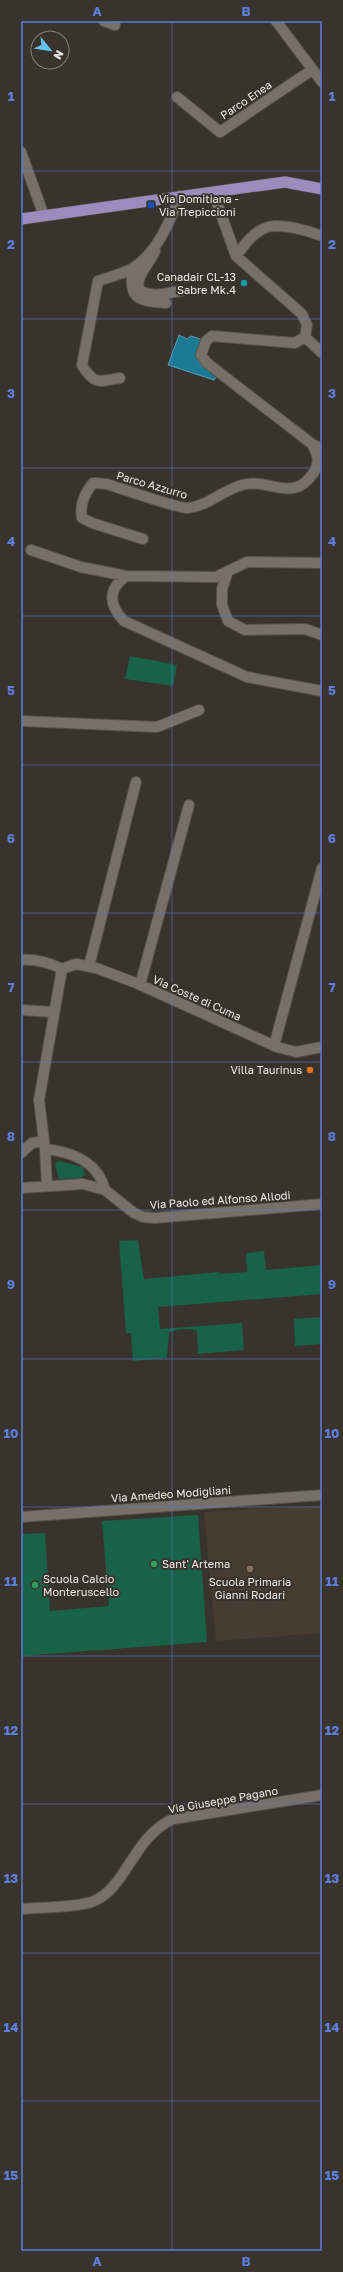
<svg xmlns="http://www.w3.org/2000/svg" width="343" height="2272" font-family="'Golos Text',sans-serif">
<rect width="100%" height="100%" fill="#39332d"/>
<!-- built -->
<path fill="#463c31" d="M 322,1505 L 322,1633 L 216,1641 L 204,1512 Z"/>
<!-- grass -->
<path fill="#186248" d="M 130,656 L 177,665 L 173,686 L 125,679 Z
M 59,1161 L 83,1167 L 85,1175 L 81,1178 L 59,1179 L 55,1164 Z
M 138,1240 L 144,1279 L 219,1272 L 220,1274 L 247,1272 L 246,1253 L 264,1251 L 266,1270 L 322,1265 L 322,1294 L 158,1307 L 160,1329 L 242,1323 L 244,1350 L 198,1354 L 197,1331 C 190,1328 176,1328 169,1333 L 167,1358 L 133,1361 L 131,1333 L 126,1333 L 119,1241 Z
M 322,1317 L 322,1344 L 295,1346 L 294,1319 Z
M 198,1515 L 207,1642 L 21,1656 L 21,1534 L 45,1533 L 50,1611 L 109,1606 L 102,1521 Z"/>
<!-- water -->
<path fill="#1b7a94" stroke="#5a9cad" d="M 179,335 L 187,339 L 191,336 L 203,340 C 190,360 199,366 217,376 L 214,380 L 168,365 Z"/>
<g fill="none" stroke-linecap="round" stroke-linejoin="round">
<!-- minor casing -->
<g stroke="#56514b" stroke-width="12">
<path id="minor" d="M 104,21 L 115,25
M 276,21 L 322,82
M 177,97 L 220,132 L 312,70
M 21,152 L 44,216
M 213,192 L 236,256 L 302,314 L 307,325 L 305,337 L 295,343 L 212,336 L 206,341 L 201,355 L 207,363 L 312,444 L 322,449
M 155,251 C 149,265 135,276 139,290 C 153,298 166,293 181,291
M 236,256 C 244,245 254,231 268,227 C 282,223 309,231 322,236
M 133,268 C 128,299 138,301 166,303
M 305,337 L 322,353
M 120,378 C 99,382 94,385 82,365 L 98,281 C 109,277 123,274 133,268 C 157,253 170,221 180,196
M 143,539 L 92,523 L 82,518 C 79,505 85,493 93,483 L 107,484 C 120,488 179,509 188,508 C 208,506 223,490 242,485 C 269,477 293,505 314,472 C 320,462 318,455 312,444
M 31,550 L 81,567 L 126,576
M 322,563 L 247,562 L 216,577 L 126,576 C 107,590 109,605 124,621 L 247,677 L 322,691
M 228,571 L 222,589 L 222,605 L 228,621 L 245,630 L 305,629 L 322,635
M 21,721 L 157,727 L 199,710
M 21,960 C 36,959 48,962 62,969 L 76,964 L 96,968 L 136,983 L 277,1047 L 296,1052 L 322,1047
M 89,966 L 136,782
M 140,985 L 189,805
M 21,1010 L 54,1012
M 274,1046 L 322,868
M 45,1149 C 72,1152 98,1161 105,1190
M 21,1153 L 32,1143 L 44,1141
M 47,1186 L 45,1149 L 39,1100 L 62,969
M 21,1188 L 83,1184 L 105,1190 L 134,1213 L 143,1217 L 155,1218 L 322,1204
M 21,1517 L 322,1495
M 21,1909 C 40,1907 78,1908 94,1901 C 127,1887 133,1837 173,1819 L 322,1795"/>
</g>
<!-- primary casing -->
<g stroke="#56514b" stroke-width="12">
<path id="primary" d="M 21,219 L 285,182 L 322,189"/>
</g>
<!-- minor -->
<use href="#minor" stroke="#777069" stroke-width="10"/>
<!-- primary -->
<use href="#primary" stroke="#9c8bbd" stroke-width="11"/>
</g>
<!-- grid -->
<path fill="none" stroke="#5c7ddc" stroke-width="1" stroke-opacity="0.55" d="M 172,21 L 172,2251M 21,171 L 322,171M 21,319 L 322,319M 21,468 L 322,468M 21,616 L 322,616M 21,765 L 322,765M 21,913 L 322,913M 21,1062 L 322,1062M 21,1210 L 322,1210M 21,1359 L 322,1359M 21,1507 L 322,1507M 21,1656 L 322,1656M 21,1804 L 322,1804M 21,1953 L 322,1953M 21,2101 L 322,2101"/>
<!-- markers -->
<rect fill="#1a4fb4" stroke="#39332d" stroke-width="1.5" x="147" y="201" width="8" height="8" rx="2"/>
<circle fill="#0f9aa8" stroke="#39332d" stroke-width="1.5" cx="244" cy="283" r="4"/>
<circle fill="#e8710a" stroke="#39332d" stroke-width="1.5" cx="310" cy="1070" r="4"/>
<g fill="#2e9e5b" stroke="#39332d" stroke-width="1.5">
<circle cx="154" cy="1564" r="4"/>
<circle cx="35" cy="1585" r="4"/>
</g>
<circle fill="#8d6e63" stroke="#39332d" stroke-width="1.5" cx="250" cy="1569" r="4"/>
<g text-anchor="middle" stroke-width="4" stroke-linejoin="round" paint-order="stroke">
<!-- street labels -->
<g font-size="11" fill="#eeeae6" stroke="#39332d">
<text transform="translate(246 100) rotate(-34)" y="4">Parco Enea</text>
<text transform="translate(152 485) rotate(16)" y="4">Parco Azzurro</text>
<text transform="translate(197 998) rotate(24)" y="4">Via Coste di Cuma</text>
<text transform="translate(220 1200) rotate(-4)" y="4">Via Paolo ed Alfonso Allodi</text>
<text transform="translate(171 1494) rotate(-4)" y="4">Via Amedeo Modigliani</text>
<text transform="translate(223 1800) rotate(-10)" y="4">Via Giuseppe Pagano</text>
</g>
<!-- poi labels -->
<g font-size="11" fill="#eeeae6" stroke="#39332d" text-anchor="start">
<text x="159" y="203">Via Domitiana -<tspan x="159" dy="13">Via Trepiccioni</tspan></text>
<text x="236" y="281" text-anchor="end">Canadair CL-13<tspan x="236" dy="13">Sabre Mk.4</tspan></text>
<text x="302" y="1074" text-anchor="end">Villa Taurinus</text>
<text x="162" y="1568">Sant' Artema</text>
<text x="43" y="1583">Scuola Calcio<tspan x="43" dy="13">Monteruscello</tspan></text>
<text x="250" y="1586" text-anchor="middle">Scuola Primaria<tspan x="250" dy="13">Gianni Rodari</tspan></text>
</g>
</g>
<!-- border -->
<rect width="343" height="2272" fill="none" stroke="#39332d" stroke-width="44"/>
<!-- north arrow -->
<g transform="translate(50 50) rotate(120)"><circle r="19" fill="#39332d" stroke="#817c77"/>
<path d="M0-3L7 15L0 10L-7 15Z" fill="#65c4ef"/>
<text y="-6" font-size="11" font-weight="bold" text-anchor="middle" fill="#eeeae6">N</text>
</g>
<rect x="22" y="22" width="299" height="2228" fill="none" stroke="#5c7ddc" stroke-width="1.5"/>
<g font-size="13" text-anchor="middle" font-weight="bold" fill="#5c7ddc">
<text x="97" y="16">A</text>
<text x="246" y="16">B</text>
<text x="11" y="101">1</text>
<text x="332" y="101">1</text>
<text x="11" y="249">2</text>
<text x="332" y="249">2</text>
<text x="11" y="398">3</text>
<text x="332" y="398">3</text>
<text x="11" y="546">4</text>
<text x="332" y="546">4</text>
<text x="11" y="695">5</text>
<text x="332" y="695">5</text>
<text x="11" y="843">6</text>
<text x="332" y="843">6</text>
<text x="11" y="992">7</text>
<text x="332" y="992">7</text>
<text x="11" y="1141">8</text>
<text x="332" y="1141">8</text>
<text x="11" y="1289">9</text>
<text x="332" y="1289">9</text>
<text x="11" y="1438">10</text>
<text x="332" y="1438">10</text>
<text x="11" y="1586">11</text>
<text x="332" y="1586">11</text>
<text x="11" y="1735">12</text>
<text x="332" y="1735">12</text>
<text x="11" y="1883">13</text>
<text x="332" y="1883">13</text>
<text x="11" y="2032">14</text>
<text x="332" y="2032">14</text>
<text x="11" y="2180">15</text>
<text x="332" y="2180">15</text>
<text x="97" y="2266">A</text>
<text x="246" y="2266">B</text>
</g>
</svg>
